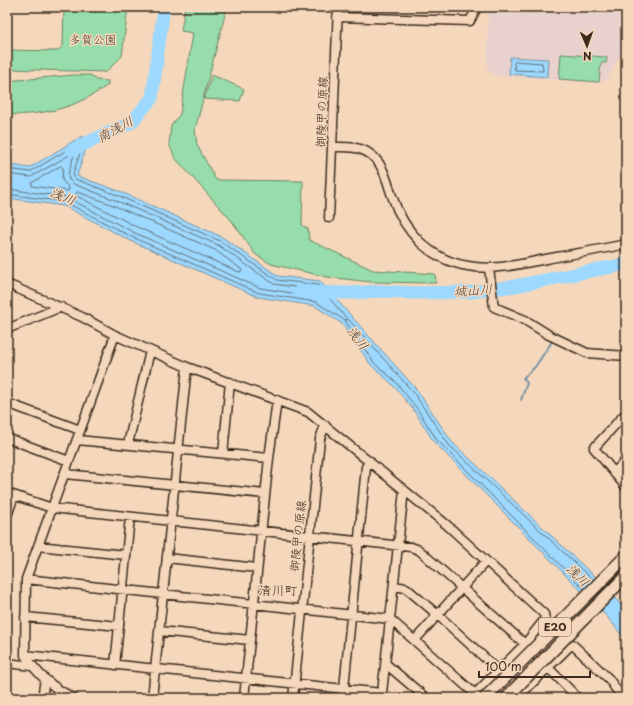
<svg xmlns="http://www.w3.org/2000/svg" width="633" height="705" font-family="'Playpen Sans','Klee One',sans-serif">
<rect width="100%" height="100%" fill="#f5d8bb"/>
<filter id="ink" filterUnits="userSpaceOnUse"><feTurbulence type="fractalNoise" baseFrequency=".025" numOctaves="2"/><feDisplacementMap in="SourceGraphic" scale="8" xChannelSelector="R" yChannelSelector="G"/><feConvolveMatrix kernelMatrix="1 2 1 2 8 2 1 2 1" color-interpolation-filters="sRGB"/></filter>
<g filter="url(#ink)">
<!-- built -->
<path fill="#e9d2cd" d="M 488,7 L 626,7 L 626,43 L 608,79 L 599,83 L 493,75 L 487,69 Z"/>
<!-- green -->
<path fill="#96ddab" stroke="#688464" d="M 64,7 L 128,7 L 122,56 L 106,72 L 7,69 L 7,50 L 57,51 L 63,46 Z
M 185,7 L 227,7 L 195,130 L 197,145 L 216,180 L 303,181 L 302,225 L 308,229 L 309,240 L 373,270 L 435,274 L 436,283 L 371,282 L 327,277 L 271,264 L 255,254 L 232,221 L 175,158 L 169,144 L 171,126 L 180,114 L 193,33 L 181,31 Z
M 561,54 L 607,57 L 606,63 L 601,63 L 599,82 L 559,79 Z
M 73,75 L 91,75 L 96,80 L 108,81 L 108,85 C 74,109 48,114 7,115 L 7,81 Z
M 212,75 L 244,89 L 240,101 L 204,99 Z"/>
<!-- water -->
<path fill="#9dd8fe" stroke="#7692a4" d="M 510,57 L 548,59 L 547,77 L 509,74 Z
M 82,136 L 88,142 L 77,176 L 119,191 L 222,237 L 278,276 L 320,281 L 417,390 L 452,442 L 594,576 L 626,610 L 626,640 L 608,618 L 434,442 L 413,409 L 391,383 L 371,365 L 341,323 L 315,306 L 258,297 L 131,241 L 64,206 L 7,198 L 7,164 L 29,168 Z"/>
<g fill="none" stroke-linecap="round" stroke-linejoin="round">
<!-- shore -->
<path stroke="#627078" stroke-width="1" d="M 516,61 L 542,63 L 543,71 L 515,70 L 514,63 Z
M 61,166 L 63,168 L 62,180 L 69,188 L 68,191 L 32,186 L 32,183 Z
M 7,169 L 30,172 L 82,141 L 83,144 L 73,174 L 75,179 L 117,195 L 220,241 L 277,280 L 318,285 L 347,319 L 344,320 L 316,302 L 259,293 L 132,237 L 65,202 L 7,194
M 7,174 L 31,177 L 73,153 L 74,155 L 68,175 L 69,180 L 74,184 L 115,200 L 218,245 L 274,284 L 315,290 L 320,296 L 318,297 L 260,288 L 135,233 L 66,197 L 7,189
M 78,192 L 113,205 L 215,250 L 241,269 L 242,271 L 239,272 L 137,227 L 77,196 L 76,194 Z
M 584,589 L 437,440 L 416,407 L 394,380 L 374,363 L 346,322 L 346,319 L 349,320 L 413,392 L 449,445 L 593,580"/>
<!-- stream -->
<path stroke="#7692a4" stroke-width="2" d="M 521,400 L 527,383 L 523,378 L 535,367 L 553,340"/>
<!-- river -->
<path stroke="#9dd8fe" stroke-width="13" d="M 72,150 L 132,122 L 152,98 L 164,7
M 299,292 L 352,293 L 380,291 L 413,293 L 471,292 L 515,286 L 626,264"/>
<!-- minor casing -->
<g stroke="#3b2a1e" stroke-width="11">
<path id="minor" d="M 337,17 L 470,21 L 477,7
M 332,147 C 346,147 359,146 370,154 C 384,164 387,182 392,196 C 404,232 430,260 468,266 C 493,271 520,264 546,259 C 572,254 599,250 626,244
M 329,218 L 338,7
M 489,268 L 494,307 L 525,320 L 549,335 L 587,353 L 626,356
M 7,284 L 82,317 L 115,335 L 187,367 L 308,412 L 447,525 L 544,614 L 545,619 L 525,644 L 471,698
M 7,329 L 61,307
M 7,403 L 80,430
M 626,413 L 594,448 L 626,487
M 7,438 L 69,461
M 77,440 L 269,458
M 128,444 L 150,351
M 223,454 L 230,382
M 614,473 L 626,460
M 65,474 L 265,494
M 7,493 L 52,508 L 411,547 L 419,550 L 525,644 L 578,698
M 7,516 L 14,496
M 38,546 L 126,555
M 167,558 L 257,568
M 26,579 L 390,619 L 475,694
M 394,586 L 406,588 L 439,616 L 498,670
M 25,617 L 119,626
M 159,631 L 250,640
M 415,640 L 486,561
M 25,655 L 382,693
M 7,663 L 32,666
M 386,664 L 426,698
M 115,665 L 130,517
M 383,697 L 382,693 L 404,490
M 42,698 L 45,679
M 74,698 C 54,689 37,674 25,655 L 26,579 L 115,335
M 152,698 L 187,367
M 244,698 L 269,458 L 277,400
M 293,698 L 320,439 L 325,425
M 343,698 L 366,467 L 370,461
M 517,698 L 572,644 L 609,679 L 622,698"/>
</g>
<!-- minor -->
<use href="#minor" stroke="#f5d8bb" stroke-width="8"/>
<!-- highway-bridge casing -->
<g stroke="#3b2a1e" stroke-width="14" stroke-linecap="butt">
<path id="highway-bridge" d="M 485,698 L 626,556
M 506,698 L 626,576"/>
</g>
<!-- highway-bridge -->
<use href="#highway-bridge" stroke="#f5d8bb" stroke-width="11"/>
</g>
</g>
<g text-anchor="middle" stroke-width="3" stroke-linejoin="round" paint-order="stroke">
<!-- shield labels -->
<rect fill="#f5d8bb" stroke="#735e4d" stroke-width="1" x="539" y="618" width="32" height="18" rx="3"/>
<g font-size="11" font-weight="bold" fill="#3b2a1e">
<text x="555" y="631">E20</text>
</g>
<!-- park labels -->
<g font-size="12" fill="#494533" stroke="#f5d8bb">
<text x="93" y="44">多賀公園</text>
</g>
<!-- street labels -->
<g font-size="12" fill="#3b2a1e" stroke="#f5d8bb">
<text transform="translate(322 112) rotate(-88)" y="4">御陵甲の原線</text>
<text transform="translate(298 536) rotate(-84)" y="4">御陵甲の原線</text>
</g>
<!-- water labels -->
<g font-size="13" font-style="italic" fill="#4a4440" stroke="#f5d8bb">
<text transform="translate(115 129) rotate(-29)" y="5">南浅川</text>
<text transform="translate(63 196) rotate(22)" y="5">浅川</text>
<text transform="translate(473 290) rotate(-4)" y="5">城山川</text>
<text transform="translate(358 338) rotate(52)" y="5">浅川</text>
<text transform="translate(578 575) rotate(44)" y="5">浅川</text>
</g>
<!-- neighbourhood labels -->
<g font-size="13" fill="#3b2a1e" stroke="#f5d8bb">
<text x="278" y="595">清川町</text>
</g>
</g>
<!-- margin -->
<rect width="633" height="705" fill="none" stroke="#f5d8bb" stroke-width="24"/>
<rect x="12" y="12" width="609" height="681" fill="none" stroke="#3b2a1e" stroke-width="1.5" filter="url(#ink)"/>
<!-- north arrow -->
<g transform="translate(587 46) rotate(178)" stroke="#f5d8bb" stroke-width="3" paint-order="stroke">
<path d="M0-3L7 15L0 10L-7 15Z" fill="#3b2a1e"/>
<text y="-6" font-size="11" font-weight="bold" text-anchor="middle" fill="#3b2a1e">N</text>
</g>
<!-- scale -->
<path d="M479 671v6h111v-6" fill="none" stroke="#3b2a1e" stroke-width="2"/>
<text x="485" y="671" font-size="12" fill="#3b2a1e" stroke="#f5d8bb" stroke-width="3" paint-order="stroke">100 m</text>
</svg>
